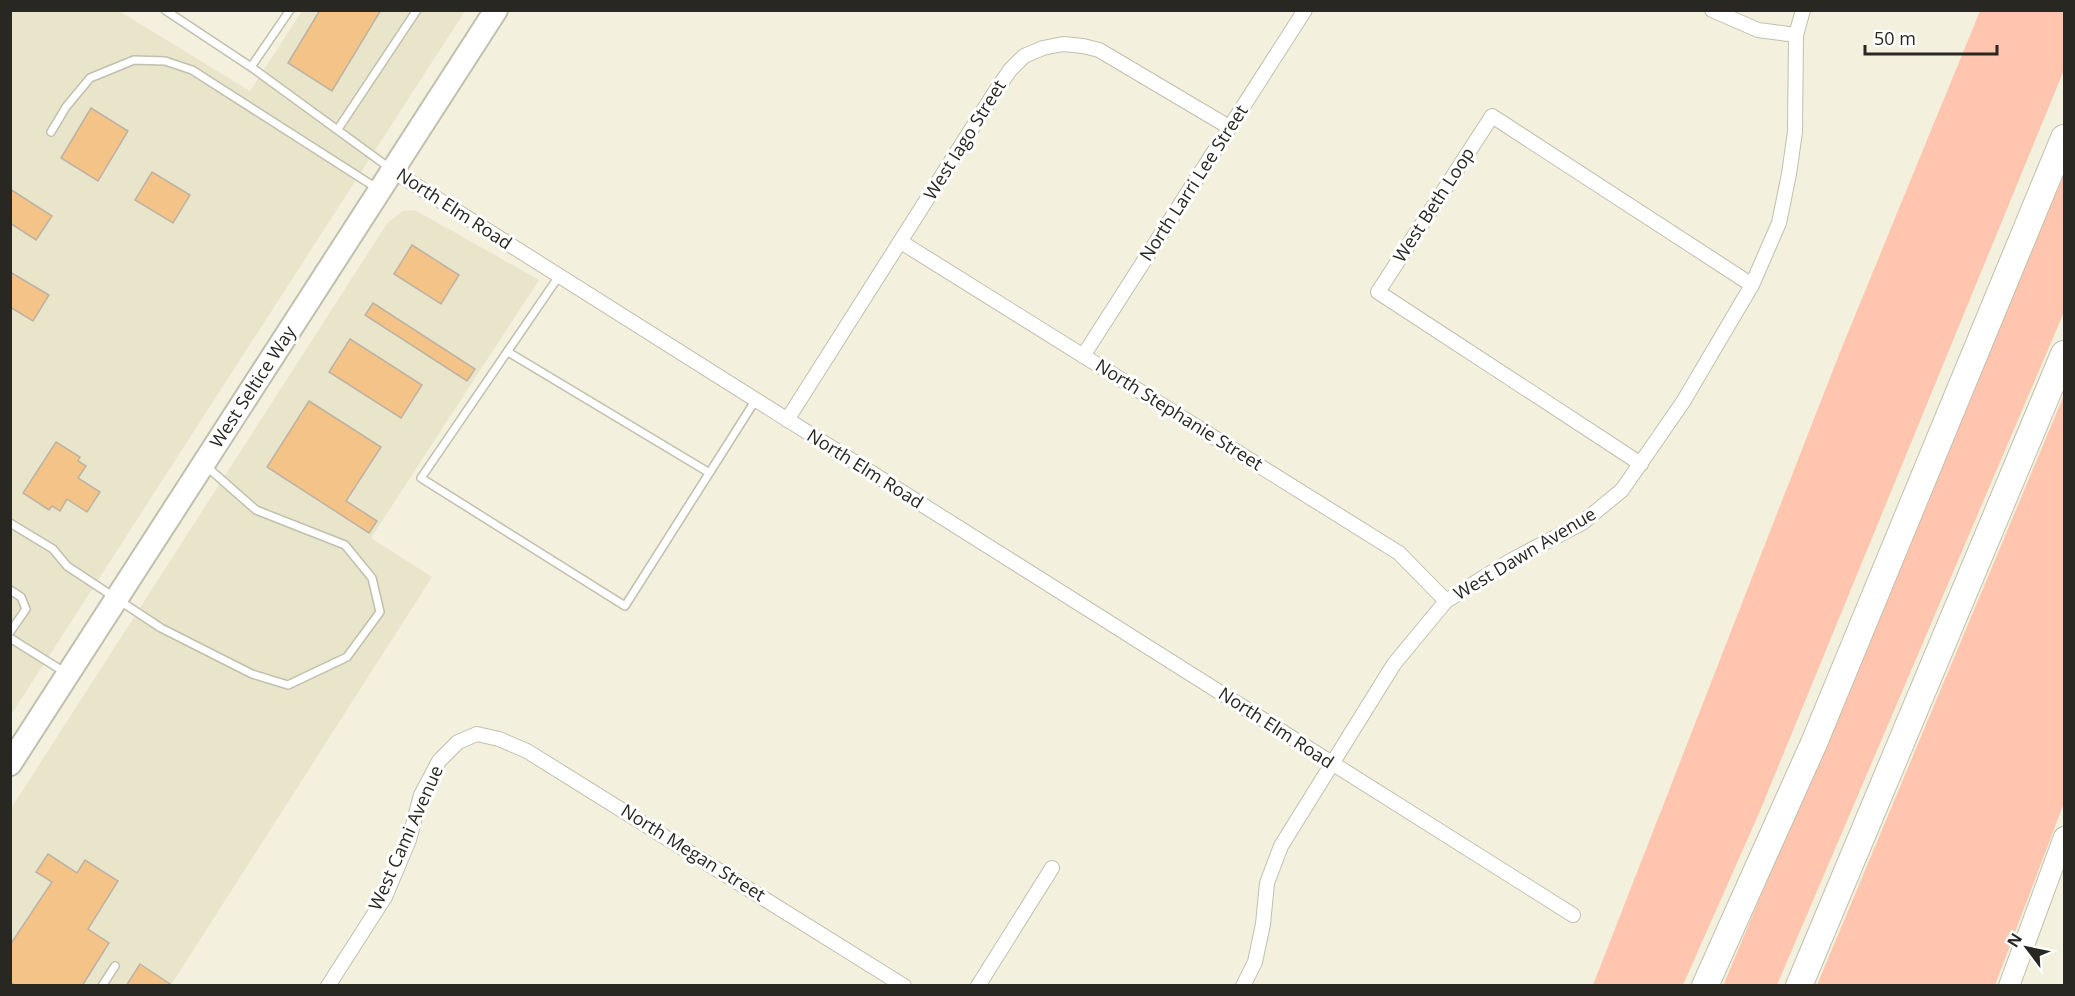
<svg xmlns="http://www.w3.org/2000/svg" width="2075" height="996" font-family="'Open Sans',sans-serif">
<rect width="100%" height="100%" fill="#f3f1de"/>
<!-- built -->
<path fill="#e8e5cb" d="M 11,11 L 119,11 L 250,91 L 302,11 L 465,11 L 11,715 Z
M 415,210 L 539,280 L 371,538 L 432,577 L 171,985 L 11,985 L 10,810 L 388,222 L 403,211 Z"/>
<!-- green -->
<path fill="#ffc5ae" d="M 1980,11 L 2064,11 L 2064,70 L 1760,811 L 1683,985 L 1593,985 L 1840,352 Z
M 2064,169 L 2064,312 L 1777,985 L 1723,986 Z
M 2064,395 L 2064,803 L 1995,985 L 1817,985 Z"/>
<!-- building -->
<path fill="#f3c387" stroke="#beb2a3" stroke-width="1.5" d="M 320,10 L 381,10 L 332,91 L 288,63 Z
M 91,108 L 128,131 L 98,181 L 61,158 Z
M 152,172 L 190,195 L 173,223 L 135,200 Z
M 10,189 L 52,216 L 36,240 L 10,223 Z
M 412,245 L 459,275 L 441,304 L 394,274 Z
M 10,272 L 49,295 L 33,321 L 10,307 Z
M 373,303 L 475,369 L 467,381 L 365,315 Z
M 350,339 L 422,385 L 401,418 L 329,372 Z
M 309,401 L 381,447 L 346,501 L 377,521 L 369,533 L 267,467 Z
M 56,442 L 80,457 L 78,461 L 86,466 L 78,478 L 100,492 L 87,512 L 67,499 L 60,511 L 52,506 L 49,510 L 23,493 Z
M 48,854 L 77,873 L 85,860 L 118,881 L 88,929 L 109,943 L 82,986 L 16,986 L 10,982 L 10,945 L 52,882 L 36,872 Z
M 140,964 L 173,986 L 126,986 Z"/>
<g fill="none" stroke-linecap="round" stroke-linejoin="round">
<!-- lane casing -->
<g stroke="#c1bfad" stroke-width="10">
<path id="lane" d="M 165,10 L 251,67 L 391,169
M 251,67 L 290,10
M 338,129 L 417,10
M 51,132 L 66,107 L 90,78 L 134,60 L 165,61 L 192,70 L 378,189
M 559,276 L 421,478 L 625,606 L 755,401
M 508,352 L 708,472
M 10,523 L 53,549 L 67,566 L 161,628 L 252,674 L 288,685 L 347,657 L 380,612 L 372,578 L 345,545 L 256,510 L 206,466
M 10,590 L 21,597 L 26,609 L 10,632
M 10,638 L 66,673
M 102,986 L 115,966"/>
</g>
<!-- street casing -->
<g stroke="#c1bfad" stroke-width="16">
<path id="street" d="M 1712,10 L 1758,30 L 1796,35
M 393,171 L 1573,915
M 901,242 L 1399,553 L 1446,601
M 1083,356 L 1305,10
M 787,420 L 995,92 L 1010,70 L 1024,56 L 1043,48 L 1063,44 L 1083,46 L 1099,50 L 1229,127
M 1641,464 L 1378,292 L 1492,116 L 1752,285
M 328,986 L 385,897 L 409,840 L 421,795 L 439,761 L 458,742 L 477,734 L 499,739 L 527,751 L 904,986
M 978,986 L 1052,868
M 1243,986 L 1255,962 L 1263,924 L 1267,883 L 1281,846 L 1394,664 L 1446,601 L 1510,561 L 1582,523 L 1622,490 L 1683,402 L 1752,285 L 1779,223 L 1789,174 L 1795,132 L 1796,35 L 1803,10"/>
</g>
<!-- secondary casing -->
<g stroke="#c1bfad" stroke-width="22">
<path id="secondary" d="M 2009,986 L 2064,837"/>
</g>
<!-- primary casing -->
<g stroke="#c1bfad" stroke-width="26">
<path id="primary" d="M 10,764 L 496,10"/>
</g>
<!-- highway casing -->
<g stroke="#c1bfad" stroke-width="28">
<path id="highway" d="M 1705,986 L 1814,743 L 2064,138
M 1799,986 L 2064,354"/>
</g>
<!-- lane -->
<use href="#lane" stroke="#fff" stroke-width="7"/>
<!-- street -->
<use href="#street" stroke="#fff" stroke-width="14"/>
<!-- secondary -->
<use href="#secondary" stroke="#fff" stroke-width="20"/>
<!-- primary -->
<use href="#primary" stroke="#fff" stroke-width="22"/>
<!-- highway -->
<use href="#highway" stroke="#fff" stroke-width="26"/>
</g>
<g text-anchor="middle" stroke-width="6" stroke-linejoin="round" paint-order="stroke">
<!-- street labels -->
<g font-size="18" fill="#282721" stroke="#fff">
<text transform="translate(965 140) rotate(-58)" y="6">West Iago Street</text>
<text transform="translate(1194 183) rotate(-57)" y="6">North Larri Lee Street</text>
<text transform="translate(1434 205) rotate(-57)" y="6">West Beth Loop</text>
<text transform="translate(454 209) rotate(33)" y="6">North Elm Road</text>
<text transform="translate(253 387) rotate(-57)" y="6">West Seltice Way</text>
<text transform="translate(1179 415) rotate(32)" y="6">North Stephanie Street</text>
<text transform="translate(865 469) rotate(32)" y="6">North Elm Road</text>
<text transform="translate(1525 554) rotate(-31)" y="6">West Dawn Avenue</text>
<text transform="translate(1276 728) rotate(33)" y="6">North Elm Road</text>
<text transform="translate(406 838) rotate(-66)" y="6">West Cami Avenue</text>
<text transform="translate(693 853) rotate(32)" y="6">North Megan Street</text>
</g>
</g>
<!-- border -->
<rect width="2075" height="996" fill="none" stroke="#282721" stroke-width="24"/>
<!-- north arrow -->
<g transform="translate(2027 948) rotate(302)" stroke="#ffffff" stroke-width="4.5" paint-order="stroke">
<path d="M0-4.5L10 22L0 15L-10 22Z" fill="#282721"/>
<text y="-9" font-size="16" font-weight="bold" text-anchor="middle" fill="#282721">N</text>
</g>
<!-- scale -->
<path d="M1865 45v9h132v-9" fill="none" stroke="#282721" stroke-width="3"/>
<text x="1874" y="45" font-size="18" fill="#282721" stroke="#ffffff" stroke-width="4.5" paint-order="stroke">50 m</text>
</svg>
